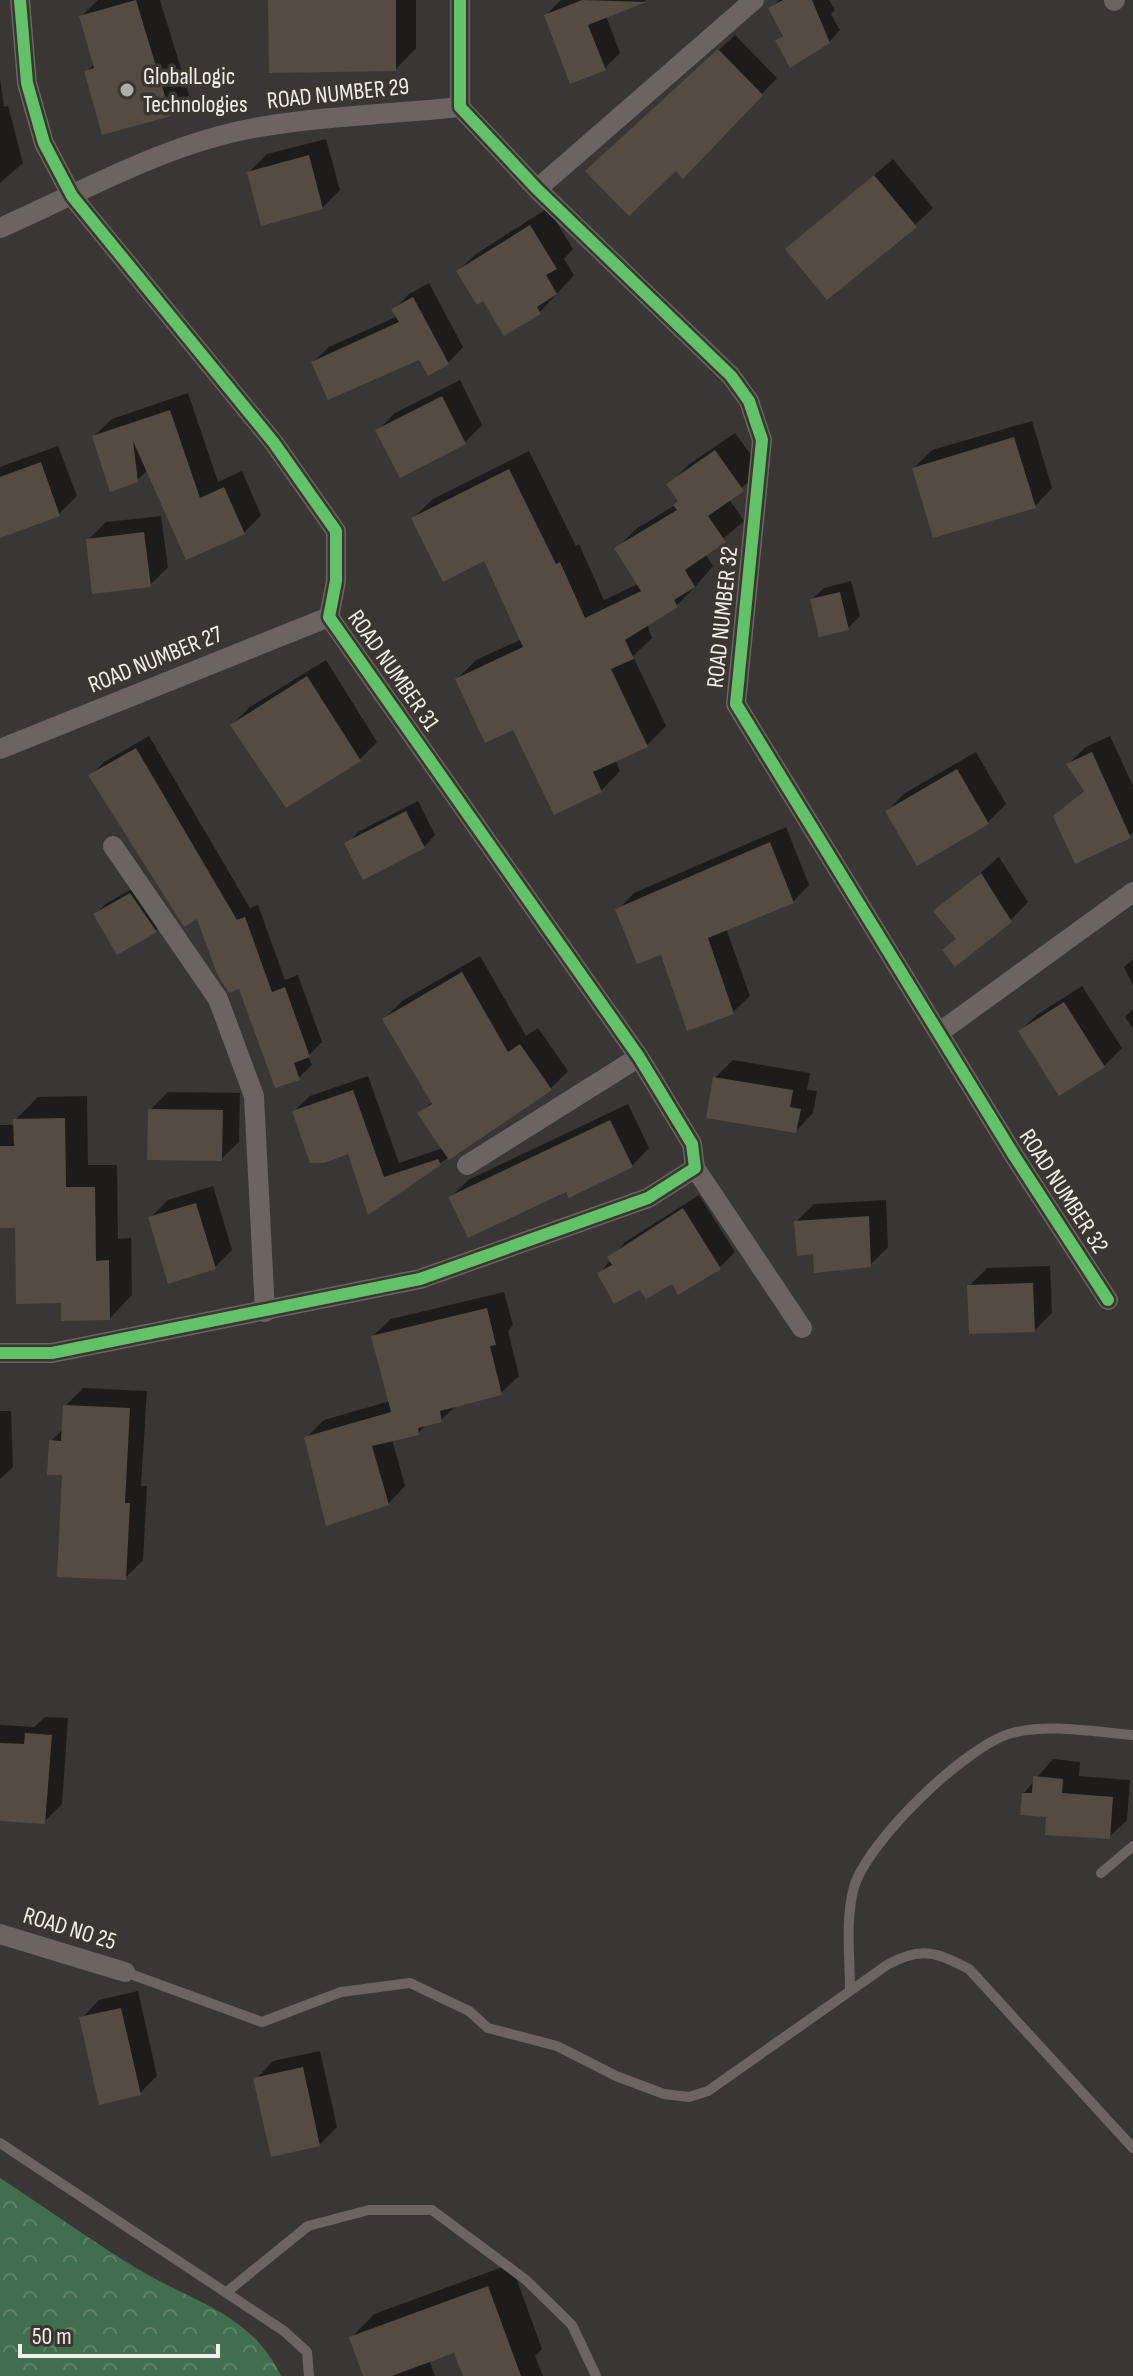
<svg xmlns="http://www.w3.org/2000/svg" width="1133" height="2376" font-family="'Sofia Sans Condensed',sans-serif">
<defs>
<pattern id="forest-crowns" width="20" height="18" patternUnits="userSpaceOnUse" patternTransform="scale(2)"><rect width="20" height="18" fill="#426e50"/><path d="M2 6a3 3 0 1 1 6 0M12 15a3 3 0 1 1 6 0" fill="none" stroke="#5e8369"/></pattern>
</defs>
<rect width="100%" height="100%" fill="#393633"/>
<!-- forest -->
<path fill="url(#forest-crowns)" d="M 0,2178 C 48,2209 94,2243 143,2272 C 198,2304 252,2315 281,2376 L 0,2376 Z"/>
<!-- shadow -->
<path fill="#0007" d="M 98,0 L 160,0 L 189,95 L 170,115 L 86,72 L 95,63 L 81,17 Z
M 270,0 L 416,0 L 416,48 L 396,69 Z
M 561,0 L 647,0 L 606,16 L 620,53 L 605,68 L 546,15 Z
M 779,0 L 829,0 L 835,10 L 831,14 L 840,30 L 829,42 L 777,40 L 784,34 L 770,9 Z
M 735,35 L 777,78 L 698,160 L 676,169 L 604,155 Z
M 0,78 L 4,107 L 8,106 L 23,163 L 0,183 Z
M 326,139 L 340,190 L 322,208 L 249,172 L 267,154 Z
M 893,159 L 933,208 L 915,225 L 787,249 Z
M 548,208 L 573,249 L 564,259 L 574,275 L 540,312 L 483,298 L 458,271 L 476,254 Z
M 429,283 L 463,347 L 448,363 L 420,357 L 313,362 L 329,347 L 398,316 L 394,309 L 409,294 Z
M 460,380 L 482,425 L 465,442 L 377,431 L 395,413 Z
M 188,393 L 218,482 L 242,471 L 261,515 L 244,533 L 148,470 L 137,480 L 94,436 L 112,419 Z
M 1032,421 L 1052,488 L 1035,506 L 914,468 L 932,450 Z
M 735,433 L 762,470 L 729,499 L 744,521 L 705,554 L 713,566 L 696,586 L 677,605 L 647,624 L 652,638 L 633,656 L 666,726 L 647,745 L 615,760 L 620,771 L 601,791 L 514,727 L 457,679 L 476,660 L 522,639 L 485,558 L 413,518 L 433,499 L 529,451 L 576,546 L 579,544 L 604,600 L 638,584 L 617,548 L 636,529 L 677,504 L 680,501 L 669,485 L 688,465 Z
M 58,446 L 77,496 L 59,514 L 0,535 L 0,467 Z
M 161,516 L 168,567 L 150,585 L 88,540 L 106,522 Z
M 851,581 L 860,616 L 848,628 L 812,599 L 824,588 Z
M 326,660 L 377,742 L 359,760 L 232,725 L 250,707 Z
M 149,736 L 250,908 L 258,905 L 285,980 L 298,975 L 322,1042 L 308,1056 L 312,1065 L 298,1078 L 198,916 L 91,775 L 104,762 Z
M 1110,736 L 1133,786 L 1133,833 L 1076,861 L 1055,817 L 1085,789 L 1068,764 L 1086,747 Z
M 976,752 L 1006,804 L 988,822 L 918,863 L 887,811 L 905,793 Z
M 418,801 L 435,835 L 424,847 L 347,844 L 358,832 Z
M 786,827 L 809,885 L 793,902 L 726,928 L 750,996 L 733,1012 L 618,910 L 634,893 Z
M 999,857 L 1028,902 L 1011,920 L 958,938 L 936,911 Z
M 142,883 L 167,919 L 155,931 L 95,914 L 107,903 Z
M 480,956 L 526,1036 L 538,1028 L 568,1071 L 550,1089 L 369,1211 L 349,1152 L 294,1111 L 310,1096 L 368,1076 L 399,1163 L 443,1148 L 420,1114 L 433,1101 L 384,1019 L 402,1001 Z
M 1133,959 L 1133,985 L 1124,967 Z
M 1082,986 L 1122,1048 L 1104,1066 L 1020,1031 L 1038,1014 Z
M 1133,1009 L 1133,1029 L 1125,1017 Z
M 733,1060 L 810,1073 L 807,1090 L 817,1091 L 813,1113 L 796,1131 L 715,1078 Z
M 168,1092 L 240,1093 L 239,1142 L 221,1159 L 150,1110 Z
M 87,1096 L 88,1165 L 117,1165 L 118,1239 L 131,1238 L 132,1295 L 110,1318 L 63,1301 L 17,1226 L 0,1226 L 0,1125 L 15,1125 L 15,1120 L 38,1097 Z
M 628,1104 L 649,1148 L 632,1166 L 567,1189 L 451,1197 L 468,1180 Z
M 213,1186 L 232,1250 L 214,1268 L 150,1218 L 168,1200 Z
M 699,1195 L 735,1252 L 720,1267 L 641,1287 L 600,1273 L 625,1242 Z
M 886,1200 L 888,1247 L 870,1265 L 796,1222 L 814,1204 Z
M 1050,1266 L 1052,1313 L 1034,1331 L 969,1286 L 987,1268 Z
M 504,1292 L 513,1325 L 508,1331 L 519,1376 L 501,1393 L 457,1405 L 441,1420 L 427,1424 L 418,1433 L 392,1439 L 405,1486 L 388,1504 L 306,1438 L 324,1420 L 390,1401 L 373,1336 L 391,1319 Z
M 83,1388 L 147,1391 L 141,1486 L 147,1486 L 143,1560 L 125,1578 L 64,1473 L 51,1441 L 64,1428 L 65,1406 Z
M 0,1411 L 11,1411 L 13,1467 L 0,1479 Z
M 45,1717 L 68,1718 L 62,1804 L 44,1822 L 0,1819 L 0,1725 L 34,1727 Z
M 1053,1759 L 1080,1762 L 1079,1776 L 1130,1780 L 1127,1820 L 1109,1837 L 1048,1815 L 1024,1793 Z
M 138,1991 L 157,2076 L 140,2093 L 82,2018 L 99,2000 Z
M 320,2051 L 337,2127 L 320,2144 L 256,2079 L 273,2061 Z
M 511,2264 L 542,2349 L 535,2356 L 543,2376 L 465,2376 L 455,2351 L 429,2360 L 435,2376 L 365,2376 L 351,2338 L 374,2314 Z"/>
<!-- building -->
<path fill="#544c43" d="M 136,0 L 171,116 L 102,135 L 84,71 L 94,68 L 79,16 Z
M 268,0 L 396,0 L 396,71 L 269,73 Z
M 582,0 L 646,2 L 588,25 L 606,70 L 570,84 L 544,15 Z
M 783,0 L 812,0 L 830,43 L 790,68 L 775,40 L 783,36 L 768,8 Z
M 718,49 L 763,95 L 683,179 L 676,171 L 629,216 L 585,171 Z
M 309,155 L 323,209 L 261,226 L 247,172 Z
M 874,175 L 917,227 L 827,300 L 785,249 Z
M 530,225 L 557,269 L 546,275 L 557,294 L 537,307 L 541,314 L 504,336 L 483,301 L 477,305 L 456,271 Z
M 413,297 L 449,364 L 428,376 L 419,360 L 328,400 L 311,362 L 399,322 L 391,309 Z
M 442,396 L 466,444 L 400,478 L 375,430 Z
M 170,410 L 200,498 L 224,487 L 245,534 L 186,560 L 133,441 L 138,482 L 110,492 L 92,436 Z
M 1014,437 L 1036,508 L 933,538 L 912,468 Z
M 715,450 L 744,491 L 708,516 L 726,542 L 685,570 L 695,587 L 674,600 L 678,607 L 625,640 L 634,659 L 611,669 L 648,747 L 593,772 L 602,792 L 554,815 L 513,730 L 485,743 L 455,679 L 523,647 L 484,561 L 443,582 L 411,518 L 509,469 L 556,564 L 560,562 L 585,618 L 641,591 L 614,548 L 677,510 L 673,505 L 678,501 L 666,484 Z
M 41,462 L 60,516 L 0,538 L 0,477 Z
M 144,532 L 151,587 L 92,594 L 86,539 Z
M 840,592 L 849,630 L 819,637 L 810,599 Z
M 307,676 L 361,761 L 286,808 L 230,725 Z
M 136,748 L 237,920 L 245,917 L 272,992 L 285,987 L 310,1057 L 294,1063 L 300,1080 L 275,1088 L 239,989 L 229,993 L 217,974 L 197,919 L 184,927 L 88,775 Z
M 1092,752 L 1131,838 L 1075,864 L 1053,816 L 1084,791 L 1066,764 Z
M 957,769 L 989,824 L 917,866 L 885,811 Z
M 406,811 L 425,848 L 363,880 L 344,843 Z
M 770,842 L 794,903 L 708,938 L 734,1014 L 687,1031 L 661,955 L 637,964 L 615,909 Z
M 981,873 L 1012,922 L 955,967 L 942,950 L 956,939 L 933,911 Z
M 130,893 L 157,932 L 117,955 L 93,914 Z
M 462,972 L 508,1052 L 520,1044 L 552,1090 L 449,1160 L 417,1113 L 432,1104 L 382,1019 Z
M 1064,1002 L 1105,1067 L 1059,1096 L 1018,1031 Z
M 713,1077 L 793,1090 L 790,1107 L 801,1109 L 796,1133 L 706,1118 Z
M 353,1090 L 384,1177 L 438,1159 L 441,1165 L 368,1215 L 348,1154 L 324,1163 L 310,1163 L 292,1111 Z
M 148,1109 L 223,1110 L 222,1161 L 147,1160 Z
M 65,1118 L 66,1187 L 95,1187 L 96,1261 L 109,1260 L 110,1320 L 61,1321 L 61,1303 L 16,1304 L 15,1228 L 0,1228 L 0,1146 L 14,1146 L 13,1119 Z
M 610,1120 L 633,1167 L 569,1198 L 566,1192 L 468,1238 L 448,1197 Z
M 196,1203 L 216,1269 L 168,1284 L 148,1217 Z
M 683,1208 L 721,1269 L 678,1295 L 672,1284 L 646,1299 L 640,1290 L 614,1304 L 597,1273 L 612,1265 L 607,1257 Z
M 869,1216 L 871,1267 L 814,1273 L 813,1254 L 797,1256 L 794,1221 Z
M 1033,1283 L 1035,1332 L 969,1334 L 967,1285 Z
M 487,1308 L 496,1345 L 490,1346 L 502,1395 L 440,1411 L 442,1422 L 418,1428 L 419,1435 L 372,1446 L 389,1505 L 326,1526 L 304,1437 L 391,1412 L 371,1336 Z
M 63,1405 L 130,1408 L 125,1503 L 130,1503 L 126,1580 L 57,1577 L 62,1475 L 47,1475 L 49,1440 L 61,1441 Z
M 25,1733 L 52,1735 L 45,1824 L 0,1821 L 0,1743 L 24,1744 Z
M 1033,1776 L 1063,1779 L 1062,1793 L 1113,1797 L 1110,1839 L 1045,1835 L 1046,1817 L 1020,1815 L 1022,1793 L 1032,1793 Z
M 121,2008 L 141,2095 L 99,2105 L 79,2017 Z
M 303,2067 L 320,2146 L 271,2157 L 253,2078 Z
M 488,2286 L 521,2376 L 463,2376 L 454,2353 L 392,2376 L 363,2376 L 349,2337 Z"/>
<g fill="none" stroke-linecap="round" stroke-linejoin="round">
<!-- lane -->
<path stroke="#6b6460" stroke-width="10" d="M 1101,1873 L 1133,1846
M 125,1972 L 262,2022 L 341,1992 L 410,1983 L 469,2011 L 488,2028 L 557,2046 L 616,2076 L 664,2094 L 689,2097 L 708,2091 L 887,1965 C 921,1946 936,1952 969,1969 L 1133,2148
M 850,1990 C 850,1957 845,1920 854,1887 C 868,1841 965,1746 1012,1733 C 1050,1723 1094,1732 1133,1735
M 0,2143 L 284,2331 L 307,2352 L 309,2376
M 228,2291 L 308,2226 L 369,2210 L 432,2210 L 526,2280 L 572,2325 L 596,2376"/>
<!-- street -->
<path stroke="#6b6460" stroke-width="20" d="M 460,0 L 460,107 L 537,189 L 731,376 L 749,401 L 762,440 L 736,704 L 1015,1157 L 1108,1300
M 1114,1 L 1115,0
M 537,189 L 754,0
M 0,228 C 82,192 165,144 254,128 C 322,116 392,114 460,107
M 0,749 L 329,617
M 113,846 L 218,999 L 254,1096 L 265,1312
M 940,1032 L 1133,892
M 467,1165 L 639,1057
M 695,1168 L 802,1328
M 0,1353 L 52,1353 L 420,1279 L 648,1198 L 695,1168 L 692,1144 L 639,1057 L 329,617 L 336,581 L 336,531 L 274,443 L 72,196 L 44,143 L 27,83 L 20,0
M 0,1934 L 125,1972"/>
<!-- cycleway casing -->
<g stroke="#3c3630" stroke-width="17">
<path id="cycleway" d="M 460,0 L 460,107 L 537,189 L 731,376 L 749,401 L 762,440 L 736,704 L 1015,1157 L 1108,1300
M 0,1353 L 52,1353 L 420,1279 L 648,1198 L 695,1168 L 692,1144 L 639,1057 L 329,617 L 336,581 L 336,531 L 274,443 L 72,196 L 44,143 L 27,83 L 20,0"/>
</g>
<!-- cycleway -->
<use href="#cycleway" stroke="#61c268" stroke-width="12"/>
</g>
<!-- markers -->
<circle fill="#b1aeaa" stroke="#3c3630" stroke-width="3" cx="127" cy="90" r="8"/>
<g text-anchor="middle" stroke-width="7" stroke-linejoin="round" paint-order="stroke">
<!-- poi labels -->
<g font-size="24" fill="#f2eeea" stroke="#3c3630" text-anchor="start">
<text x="143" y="84">GlobalLogic<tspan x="143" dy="28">Technologies</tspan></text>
</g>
<!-- street labels -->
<g font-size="24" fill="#f2eeea" stroke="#3c3630">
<text transform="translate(338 93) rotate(-6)" y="8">ROAD NUMBER 29</text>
<text transform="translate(722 617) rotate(-84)" y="8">ROAD NUMBER 32</text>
<text transform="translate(155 659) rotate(-22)" y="8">ROAD NUMBER 27</text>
<text transform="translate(394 670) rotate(55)" y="8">ROAD NUMBER 31</text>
<text transform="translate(1064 1191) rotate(57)" y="8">ROAD NUMBER 32</text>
<text transform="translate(70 1928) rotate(17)" y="8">ROAD NO 25</text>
</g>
</g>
<!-- scale -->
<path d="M20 2344v12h198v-12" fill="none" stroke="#f2eeea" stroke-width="4"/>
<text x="32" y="2344" font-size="24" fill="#f2eeea" stroke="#3c3630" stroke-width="6" paint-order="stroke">50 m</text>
</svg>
